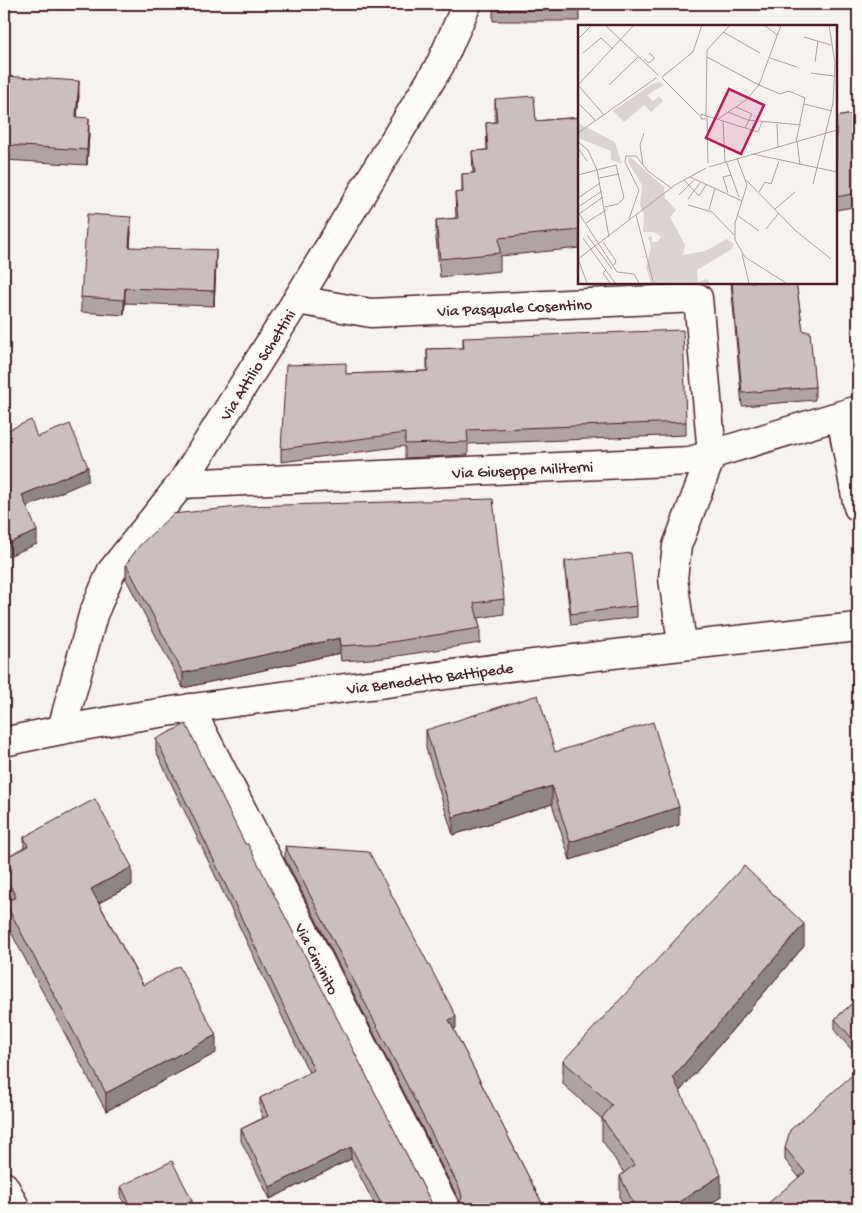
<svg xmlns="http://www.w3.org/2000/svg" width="862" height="1213" font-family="'Gochi Hand',sans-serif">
<rect width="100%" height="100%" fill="#f6f3ef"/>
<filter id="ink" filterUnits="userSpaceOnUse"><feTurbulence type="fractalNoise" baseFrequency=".02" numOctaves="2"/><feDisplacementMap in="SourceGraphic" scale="10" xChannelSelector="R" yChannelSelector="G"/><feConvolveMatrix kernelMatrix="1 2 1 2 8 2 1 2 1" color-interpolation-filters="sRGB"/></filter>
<g filter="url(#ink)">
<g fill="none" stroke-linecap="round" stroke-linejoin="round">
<!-- street casing -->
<g stroke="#4a1f2b" stroke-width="31">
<g id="street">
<path id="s1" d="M 297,300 L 371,313 L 698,298 L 712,454 L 677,546 L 673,578 L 682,644"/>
<path d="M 841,417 L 858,507"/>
<path id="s2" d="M 181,484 L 690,461 L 858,410"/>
<path id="s3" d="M 190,708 L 446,1209"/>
<path id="s4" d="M 62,729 L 93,615 L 111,572 L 181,484 L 297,300 L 440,65 L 467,4"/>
<path id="s5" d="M 4,742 C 129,714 257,699 385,683 C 542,662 700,643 858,627"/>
</g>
</g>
<!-- secondary casing -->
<g stroke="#4a1f2b" stroke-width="31">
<path id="secondary" d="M 4,1186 L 16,1209"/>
</g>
<!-- street -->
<use href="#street" stroke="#fdfcf7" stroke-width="28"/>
<!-- secondary -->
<use href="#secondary" stroke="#fdfcf7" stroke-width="28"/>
</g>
<!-- wall -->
<path fill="#afa4a3" stroke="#4a1f2b" d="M 579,4 L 579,21 L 493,21 L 493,10 Z
M 4,76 L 79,95 L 77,117 L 89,133 L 87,165 L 4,160 Z
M 495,99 L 536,121 L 580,117 L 580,248 L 500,256 L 500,271 L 440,277 L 436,238 L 436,220 L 456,218 L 455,193 L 462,192 L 462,174 L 473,173 L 472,151 L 487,150 L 486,123 L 495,122 Z
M 858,113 L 858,206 L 836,210 L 836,117 Z
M 131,232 L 130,247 L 216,265 L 214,306 L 125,303 L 124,315 L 81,312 L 81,297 Z
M 731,282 L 796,282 L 803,331 L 815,387 L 815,400 L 742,406 Z
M 463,338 L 686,422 L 686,435 L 468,444 L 468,455 L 405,458 L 405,446 L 281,462 L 281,449 L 346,374 L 427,371 L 427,349 L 463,348 Z
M 565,561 L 637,606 L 637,617 L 571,625 L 565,572 Z
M 126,564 L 504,599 L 504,614 L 478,618 L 480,628 L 480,643 L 385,658 L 341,661 L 340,653 L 183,688 L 126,579 Z
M 426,730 L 555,752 L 679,825 L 570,860 L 552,804 L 453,835 L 426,748 Z
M 156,739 L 245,844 L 432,1204 L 437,1209 L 377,1209 L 351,1159 L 270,1199 L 241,1141 L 241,1129 L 263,1118 L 260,1111 L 260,1098 L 309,1073 L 156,751 Z
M 24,837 L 132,885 L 99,903 L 143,985 L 216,1053 L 106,1111 L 5,921 L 5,902 L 8,901 L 4,893 L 4,874 L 5,873 L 5,858 L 24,848 Z
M 285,846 L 456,1028 L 454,1030 L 545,1209 L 459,1205 L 460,1202 L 285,859 Z
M 804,946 L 680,1091 L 721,1197 L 703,1209 L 625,1209 L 620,1198 L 620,1176 L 624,1173 L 602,1140 L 602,1119 L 563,1084 L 563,1061 Z
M 858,998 L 858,1057 L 835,1031 L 835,1019 Z
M 785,1148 L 858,1209 L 799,1177 L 785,1160 Z
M 121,1186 L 192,1209 L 127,1209 L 121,1197 Z"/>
<!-- shaded-wall -->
<path fill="#8e8685" stroke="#4a1f2b" d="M 79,81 L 79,95 L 76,132 L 76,117 Z
M 89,118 L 89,133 L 87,165 L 87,150 Z
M 131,217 L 131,232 L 129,262 L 129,247 Z
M 216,250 L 216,265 L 214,306 L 214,291 Z
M 125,288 L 125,303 L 124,315 L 124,300 Z
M 88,467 L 88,481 L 22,509 L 22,495 Z
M 37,531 L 37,544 L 4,558 L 4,545 Z
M 340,638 L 340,653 L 183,688 L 183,673 Z
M 552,786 L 552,804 L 453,835 L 453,817 Z
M 679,807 L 679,825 L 570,860 L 570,842 Z
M 132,867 L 132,885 L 91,907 L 91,889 Z
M 804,924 L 804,946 L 673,1099 L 673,1077 Z
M 456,1016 L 456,1028 L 449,1032 L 449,1020 Z
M 216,1035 L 216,1053 L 106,1111 L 106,1093 Z
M 351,1147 L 351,1159 L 270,1199 L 270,1187 Z
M 721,1175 L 721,1197 L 703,1209 L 668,1209 Z
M 192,1200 L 192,1209 L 173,1209 Z"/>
<!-- building -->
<path fill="#cbbfbe" stroke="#4a1f2b" d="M 494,4 L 579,4 L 579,10 L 493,10 Z
M 4,76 L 79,81 L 76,117 L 89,118 L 87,150 L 4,145 L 4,152 Z
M 534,96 L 536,121 L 580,117 L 580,230 L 499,238 L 500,253 L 440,259 L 436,220 L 458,218 L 455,193 L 463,192 L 462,174 L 475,173 L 472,151 L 488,150 L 486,123 L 497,122 L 495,99 Z
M 858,113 L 858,193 L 836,197 L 836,117 Z
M 87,214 L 131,217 L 129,247 L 216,250 L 214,291 L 125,288 L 124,300 L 81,297 Z
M 732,282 L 796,282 L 803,331 L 810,331 L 815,387 L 742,393 Z
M 683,330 L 686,422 L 467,430 L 468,442 L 405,444 L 405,433 L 281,449 L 286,365 L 346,363 L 346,374 L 428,371 L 427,349 L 464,348 L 463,338 Z
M 31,420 L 37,437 L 70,424 L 88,467 L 22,495 L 37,531 L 4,545 L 4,432 Z
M 493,499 L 504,599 L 474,603 L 480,628 L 385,643 L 341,646 L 340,638 L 183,673 L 126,564 L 140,545 L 173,514 L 247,506 Z
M 631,553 L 637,606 L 571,614 L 565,561 Z
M 538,695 L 555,752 L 653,722 L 679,807 L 570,842 L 552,786 L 453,817 L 426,730 Z
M 186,724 L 245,844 L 248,844 L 432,1204 L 437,1209 L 384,1209 L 351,1147 L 270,1187 L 241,1129 L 268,1116 L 260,1098 L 314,1070 L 156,739 Z
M 95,799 L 132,867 L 91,889 L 143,985 L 179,966 L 216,1035 L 106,1093 L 5,902 L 16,897 L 4,874 L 12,870 L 5,858 L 28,846 L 24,837 Z
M 285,846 L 369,852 L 456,1016 L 449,1020 L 545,1209 L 454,1209 L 459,1205 L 462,1197 L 460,1189 Z
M 744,866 L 804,924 L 673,1077 L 721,1175 L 668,1209 L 636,1209 L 620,1176 L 634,1165 L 602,1118 L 612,1105 L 563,1061 Z
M 858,998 L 858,1045 L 835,1019 Z
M 858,1070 L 858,1209 L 764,1209 L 766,1205 L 805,1172 L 785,1148 L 790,1130 Z
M 172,1161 L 192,1200 L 173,1209 L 132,1209 L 121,1186 Z
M 282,1202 L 286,1209 L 267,1209 Z"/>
</g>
<g text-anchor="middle" stroke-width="5" stroke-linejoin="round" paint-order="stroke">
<!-- street labels -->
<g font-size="16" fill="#4a1f2b" stroke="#fdfcf7">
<text dy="6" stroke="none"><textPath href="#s1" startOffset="219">Via Pasquale Cosentino</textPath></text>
<text dy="6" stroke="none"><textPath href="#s4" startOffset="419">Via Attilio Schettini</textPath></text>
<text dy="6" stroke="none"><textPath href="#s2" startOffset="342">Via Giuseppe Militerni</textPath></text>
<text dy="6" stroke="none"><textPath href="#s5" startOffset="431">Via Benedetto Battipede</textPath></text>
<text dy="6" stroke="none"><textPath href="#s3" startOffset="281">Via Ciminito</textPath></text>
</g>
</g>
<!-- overview -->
<g transform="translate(578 25)">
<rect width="259" height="259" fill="#f6f3ef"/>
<path d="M 82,57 L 86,60 L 69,70 L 75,76 L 81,71 L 85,76 L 73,87 L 66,80 L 46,97 L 35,86 L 74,59 ZM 0,98 L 37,117 L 44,139 L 33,135 L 33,126 L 0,113 ZM 51,131 L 86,162 L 87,173 L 98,185 L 92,192 L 107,220 L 105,230 L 127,226 L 149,214 L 156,219 L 154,224 L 119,245 L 120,257 L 129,254 L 132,258 L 73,258 L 68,242 L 73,222 L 70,212 L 74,211 L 74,217 L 79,217 L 83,212 L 76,207 L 65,207 L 66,190 L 62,180 L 64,160 L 50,137 Z" fill="#dcd4d2"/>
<path fill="none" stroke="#b19ea1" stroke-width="1" d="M 27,0 L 80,50M 186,0 L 199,10M 145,7 L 182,28M 226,12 L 253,20M 0,14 L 14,0M 5,28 L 23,13 L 35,24M 129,32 L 181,60 L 202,69 L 211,66 L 227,73 L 218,117M 192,33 L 219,42M 66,34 L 71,38 L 77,33 L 71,28M 237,37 L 240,16M 233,48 L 256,51M 84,52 L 115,27 L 124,0M 84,53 L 122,91M 0,60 L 56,0M 0,60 L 26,90M 31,60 L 60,32M 0,78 L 18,96M 226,79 L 254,86M 158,82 L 174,89 L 167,103M 150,87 L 170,95 L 223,100M 128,90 L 129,25 L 152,0M 129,91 L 180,107 L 184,97M 128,94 L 123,94 L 123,89 L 129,91 L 130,138M 140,94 L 168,75 L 181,60 L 203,0M 145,96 L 147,137M 199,99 L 200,122M 0,108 L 78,53M 219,116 L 222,140M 0,117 L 10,125 L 19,145 L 31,212M 0,123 L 9,136M 175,129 L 259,147M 159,133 L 169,160 L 157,198 L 157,215 L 167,232 L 208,258M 148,136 L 161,172M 65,140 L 62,120 L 66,108M 131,142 L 259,105M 0,150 L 38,140 L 46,173 L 40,179 L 27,182M 112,152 L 164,176M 21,153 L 41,149M 106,155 L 121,171 L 128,160M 168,155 L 218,206 L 253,234M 235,159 L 255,78 L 257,38 L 251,0M 181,167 L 187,157 L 193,159 L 201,136M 150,168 L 145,152 L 153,150M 101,170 L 116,155M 0,173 L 22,158M 110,174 L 122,158M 110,180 L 134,187 L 156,210M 0,182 L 24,166M 197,184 L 217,167M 131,185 L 137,163M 0,187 L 39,247 L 56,249 L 61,258M 1,189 L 25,172M 58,190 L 75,256M 159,190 L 181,206M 51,194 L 61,165 L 47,137 L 48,131 L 58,131 L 70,146 L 93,163M 8,198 L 28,185M 188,204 L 201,188M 9,210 L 34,244M 5,213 L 37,258M 25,217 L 38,236 L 36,240M 164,229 L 171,258M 28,245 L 25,248 L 32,258M 9,258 L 0,234 L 97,160 L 128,143"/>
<path fill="#c2185b" fill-opacity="0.15" stroke="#c2185b" stroke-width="2.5" d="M 151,64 L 186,80 L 163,129 L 128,113 Z"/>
<rect width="259" height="259" fill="none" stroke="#4a1f2b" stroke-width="2.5"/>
</g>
<!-- margin -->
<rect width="862" height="1213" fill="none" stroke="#fdfcf7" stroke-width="20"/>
<rect x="10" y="10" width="842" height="1193" fill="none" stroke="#4a1f2b" stroke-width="2" filter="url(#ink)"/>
</svg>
